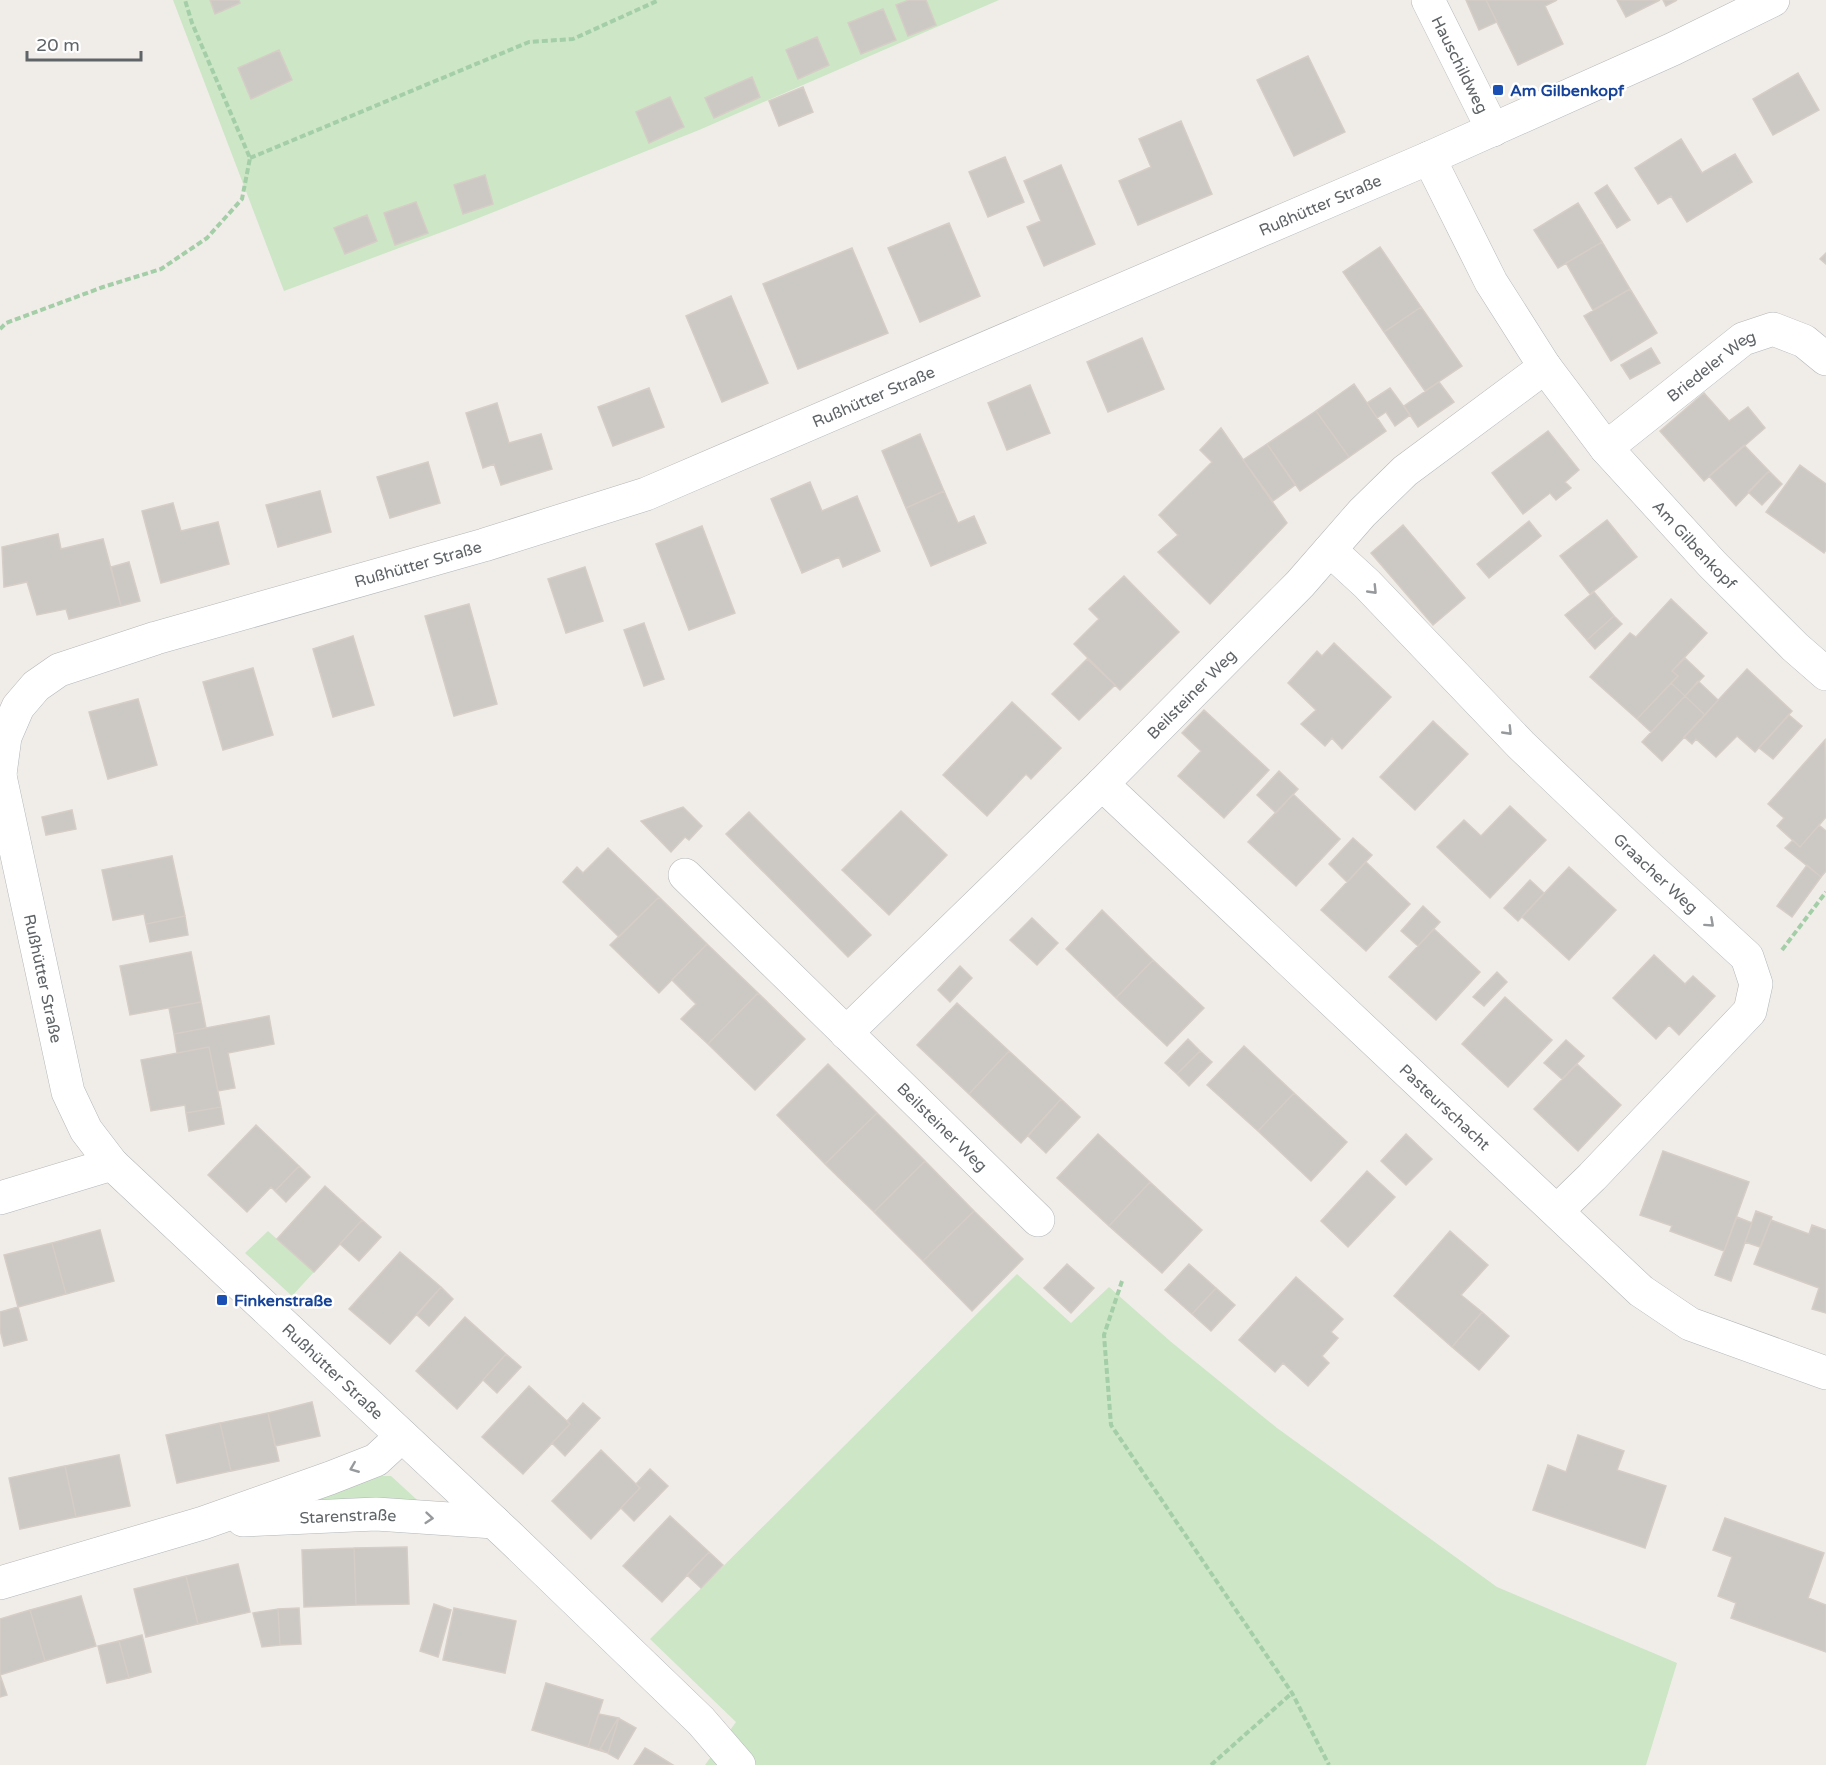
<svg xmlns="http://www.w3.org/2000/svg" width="1826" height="1765" font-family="'Varela Round',sans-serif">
<rect width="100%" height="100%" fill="#f0ede8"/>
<!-- green -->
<path fill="#cce6c6" d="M 173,0 L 999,0 L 699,130 L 466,223 L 284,291 Z
M 268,1231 L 314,1272 L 292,1296 L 245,1253 Z
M 1017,1274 L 1071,1323 L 1109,1287 L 1170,1341 L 1277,1428 L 1497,1587 L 1677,1663 L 1646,1765 L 705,1765 L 736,1722 L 650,1639 Z
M 381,1476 L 391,1476 L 427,1509 L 290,1502 Z"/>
<!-- building -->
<path fill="#ccc8c4" stroke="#d5cdc6" stroke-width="1.5" d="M 210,0 L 239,0 L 240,3 L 215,14 Z
M 909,0 L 926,0 L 936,25 L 908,36 L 896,5 Z
M 1466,0 L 1486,0 L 1497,22 L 1479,30 Z
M 1486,0 L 1557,0 L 1545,6 L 1563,44 L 1518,65 Z
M 1617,0 L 1660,0 L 1626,17 Z
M 1663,0 L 1677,0 L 1666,6 Z
M 883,9 L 896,40 L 861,54 L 848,23 Z
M 817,37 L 829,65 L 798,79 L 786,50 Z
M 279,50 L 292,80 L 251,99 L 238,68 Z
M 1308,56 L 1345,132 L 1294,156 L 1257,80 Z
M 1798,73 L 1819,110 L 1773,135 L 1753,99 Z
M 752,77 L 760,97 L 714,118 L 705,98 Z
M 803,87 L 813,112 L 779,126 L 769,101 Z
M 670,97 L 684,127 L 649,143 L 636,112 Z
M 1181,121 L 1212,194 L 1138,225 L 1119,181 L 1151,167 L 1139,139 Z
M 1681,139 L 1702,173 L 1735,154 L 1752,182 L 1687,222 L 1671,196 L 1658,204 L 1635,168 Z
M 1005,157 L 1024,202 L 988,217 L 969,172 Z
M 1061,165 L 1095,244 L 1044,266 L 1027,227 L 1041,221 L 1024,181 Z
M 485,175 L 493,204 L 463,214 L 454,185 Z
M 1607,185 L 1630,220 L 1617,228 L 1595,193 Z
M 416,202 L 428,233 L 395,245 L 384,213 Z
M 1578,203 L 1602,242 L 1558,268 L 1534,230 Z
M 367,215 L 377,241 L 345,254 L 334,228 Z
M 949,223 L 980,296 L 920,322 L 888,248 Z
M 1602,242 L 1630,289 L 1593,310 L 1566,263 Z
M 1380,247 L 1421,307 L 1384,332 L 1343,272 Z
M 852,248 L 888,333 L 798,369 L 763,284 Z
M 1826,253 L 1826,264 L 1820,259 Z
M 1630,289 L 1657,333 L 1611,361 L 1584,316 Z
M 731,296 L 768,383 L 722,402 L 686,316 Z
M 1421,307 L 1462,366 L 1425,391 L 1384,332 Z
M 1142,338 L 1164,389 L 1108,412 L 1087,362 Z
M 1651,348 L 1660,363 L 1630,379 L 1621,365 Z
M 1439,382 L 1454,402 L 1418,427 L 1404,406 Z
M 1354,384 L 1386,431 L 1349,457 L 1316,411 Z
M 1030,385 L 1050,433 L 1007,450 L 988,403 Z
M 649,388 L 664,427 L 613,446 L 598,407 Z
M 1390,388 L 1410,415 L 1395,426 L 1386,412 L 1377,418 L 1367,403 Z
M 1704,393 L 1729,421 L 1748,407 L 1765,428 L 1704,481 L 1660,431 Z
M 497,403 L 509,443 L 541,434 L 552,469 L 501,485 L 494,464 L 483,468 L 466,413 Z
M 1316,411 L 1349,457 L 1300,491 L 1267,444 Z
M 1221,428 L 1287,523 L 1210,604 L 1158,552 L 1178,535 L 1159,515 L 1212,462 L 1200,450 Z
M 1548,431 L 1579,470 L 1565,482 L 1571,488 L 1556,500 L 1550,493 L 1523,514 L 1492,473 Z
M 920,434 L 944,491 L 906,508 L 882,451 Z
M 1267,444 L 1295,485 L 1273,501 L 1243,460 Z
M 1744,445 L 1769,471 L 1736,506 L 1709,476 Z
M 428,462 L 440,503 L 390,518 L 377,477 Z
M 1800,465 L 1826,484 L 1826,550 L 1824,553 L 1766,512 Z
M 1769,471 L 1782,484 L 1762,505 L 1748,492 Z
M 810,482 L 822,511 L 857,496 L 880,551 L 843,567 L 839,557 L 802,573 L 771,499 Z
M 320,491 L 331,532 L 278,547 L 266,505 Z
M 944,491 L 958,523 L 974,516 L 986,543 L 931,566 L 906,508 Z
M 173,503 L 181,531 L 218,522 L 229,564 L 161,583 L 142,511 Z
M 1607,520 L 1637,557 L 1590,594 L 1560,556 Z
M 1529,521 L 1541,536 L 1489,578 L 1477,564 Z
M 1403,525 L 1465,598 L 1433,625 L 1371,553 Z
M 702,526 L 735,613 L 689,630 L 656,544 Z
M 58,534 L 61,549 L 103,539 L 121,606 L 69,619 L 66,609 L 37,615 L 27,582 L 4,587 L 2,547 Z
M 129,562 L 140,601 L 121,606 L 111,567 Z
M 585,567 L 603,621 L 566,633 L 548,579 Z
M 1124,576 L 1179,632 L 1120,690 L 1074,644 L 1099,619 L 1089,609 Z
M 1594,592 L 1614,616 L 1587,640 L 1565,615 Z
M 1671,599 L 1707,633 L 1672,671 L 1678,676 L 1637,719 L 1590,677 L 1630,633 L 1636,637 Z
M 469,604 L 497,704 L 454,716 L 425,616 Z
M 1614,616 L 1622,624 L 1595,649 L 1587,640 Z
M 644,623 L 664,679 L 644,686 L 624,630 Z
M 353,636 L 374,705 L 333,717 L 313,649 Z
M 1334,643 L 1391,697 L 1342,749 L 1332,738 L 1325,746 L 1301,724 L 1316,710 L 1288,683 L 1317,651 L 1322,656 Z
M 1685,658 L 1704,676 L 1685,696 L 1671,683 L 1678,676 L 1672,671 Z
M 1087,659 L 1115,685 L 1079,720 L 1052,694 Z
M 253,668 L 273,735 L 223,750 L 203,682 Z
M 1747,669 L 1792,711 L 1755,752 L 1737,736 L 1716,757 L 1696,739 L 1692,744 L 1684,737 Z
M 1698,681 L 1718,700 L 1705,715 L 1685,696 Z
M 1671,683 L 1685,696 L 1651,732 L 1637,719 Z
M 1685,696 L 1705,715 L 1662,761 L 1642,742 Z
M 138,699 L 157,765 L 108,779 L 89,712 Z
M 1012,702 L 1061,748 L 1031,779 L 1026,774 L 987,816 L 943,775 Z
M 1204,710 L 1269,770 L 1224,818 L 1178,776 L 1201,751 L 1182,733 Z
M 1789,715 L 1802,726 L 1773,759 L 1759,748 Z
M 1433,721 L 1468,754 L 1415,810 L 1380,777 Z
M 1825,740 L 1826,817 L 1800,847 L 1777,826 L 1784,818 L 1768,804 Z
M 1279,771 L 1298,789 L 1276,813 L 1257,795 Z
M 1293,794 L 1340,839 L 1296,886 L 1248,842 Z
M 1510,806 L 1546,840 L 1490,898 L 1437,847 L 1464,820 L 1481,836 Z
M 683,807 L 702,826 L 689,840 L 685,837 L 671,852 L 641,821 Z
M 72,810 L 76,829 L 46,835 L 42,817 Z
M 901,811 L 947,855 L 889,915 L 842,870 Z
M 749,812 L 871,935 L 848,957 L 726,834 Z
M 1819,825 L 1826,831 L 1826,871 L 1821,877 L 1785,848 L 1793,840 L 1800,847 Z
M 1353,838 L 1372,855 L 1347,882 L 1329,864 Z
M 608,848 L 659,897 L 619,937 L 563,882 L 577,867 L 583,873 Z
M 172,856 L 185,916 L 146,924 L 144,914 L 113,920 L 102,870 Z
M 1366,862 L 1410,904 L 1366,951 L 1321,910 Z
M 1807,865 L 1821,877 L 1792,917 L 1777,906 Z
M 1569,867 L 1616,910 L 1569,960 L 1522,917 Z
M 1530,880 L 1544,893 L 1518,921 L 1504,908 Z
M 659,897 L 707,944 L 659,993 L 610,945 Z
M 1423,906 L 1440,922 L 1418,946 L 1401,931 Z
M 1102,910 L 1153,960 L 1116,998 L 1066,949 Z
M 185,916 L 188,935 L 150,942 L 146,924 Z
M 1032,918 L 1058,943 L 1037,965 L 1010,940 Z
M 1434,929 L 1480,972 L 1436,1020 L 1389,977 Z
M 707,944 L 758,993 L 708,1044 L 681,1019 L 696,1004 L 672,980 Z
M 191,952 L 201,1002 L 130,1015 L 120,966 Z
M 1654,955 L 1685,984 L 1693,976 L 1715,996 L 1679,1035 L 1669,1025 L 1656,1039 L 1613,998 Z
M 1153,960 L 1204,1008 L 1167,1046 L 1116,998 Z
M 960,966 L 972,978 L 950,1002 L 938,990 Z
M 1497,972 L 1507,982 L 1484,1006 L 1473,997 Z
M 758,993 L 805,1039 L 755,1090 L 708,1044 Z
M 1505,997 L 1552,1040 L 1508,1087 L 1462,1044 Z
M 201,1002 L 206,1028 L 174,1034 L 169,1008 Z
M 957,1003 L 1009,1051 L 969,1094 L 917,1045 Z
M 269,1016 L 274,1044 L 228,1053 L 235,1088 L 218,1091 L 209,1047 L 177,1053 L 174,1034 Z
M 1188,1039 L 1200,1051 L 1177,1074 L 1165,1063 Z
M 1566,1040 L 1584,1056 L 1562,1079 L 1544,1063 Z
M 1244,1046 L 1294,1093 L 1258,1131 L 1207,1085 Z
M 209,1047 L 221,1107 L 186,1113 L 185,1105 L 151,1111 L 141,1060 Z
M 1009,1051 L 1061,1099 L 1021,1143 L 969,1094 Z
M 1200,1051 L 1212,1062 L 1189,1086 L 1177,1074 Z
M 828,1064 L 877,1113 L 825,1164 L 777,1115 Z
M 1577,1064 L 1621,1105 L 1578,1151 L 1534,1109 Z
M 1294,1093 L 1347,1142 L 1311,1181 L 1258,1131 Z
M 1061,1099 L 1080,1117 L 1046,1153 L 1028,1136 Z
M 221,1107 L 224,1124 L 189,1131 L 186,1113 Z
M 877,1113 L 925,1161 L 874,1212 L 825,1164 Z
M 256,1125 L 299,1166 L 275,1191 L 271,1187 L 247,1212 L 208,1175 Z
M 1098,1134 L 1150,1182 L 1109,1226 L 1057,1178 Z
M 1406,1134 L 1432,1159 L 1406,1185 L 1381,1161 Z
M 1663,1151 L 1749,1182 L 1724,1251 L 1670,1231 L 1672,1226 L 1640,1215 Z
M 925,1161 L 974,1211 L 923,1261 L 874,1212 Z
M 299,1166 L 310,1177 L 286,1202 L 275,1191 Z
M 1367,1171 L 1395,1197 L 1348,1247 L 1321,1221 Z
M 1150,1182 L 1202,1230 L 1162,1273 L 1109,1226 Z
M 325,1186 L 362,1220 L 314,1272 L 277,1239 Z
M 974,1211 L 1023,1259 L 972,1311 L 923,1261 Z
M 1756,1211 L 1772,1217 L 1760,1247 L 1745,1242 Z
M 1737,1217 L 1752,1223 L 1731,1281 L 1715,1275 Z
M 362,1220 L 381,1237 L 359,1261 L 340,1244 Z
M 1771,1220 L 1809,1234 L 1812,1225 L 1826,1230 L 1826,1313 L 1812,1309 L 1819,1288 L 1754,1264 Z
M 100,1230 L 114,1281 L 66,1294 L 52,1243 Z
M 1450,1231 L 1488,1265 L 1461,1295 L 1482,1312 L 1452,1347 L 1394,1296 Z
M 52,1243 L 66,1294 L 18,1307 L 4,1255 Z
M 400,1252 L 441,1287 L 390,1344 L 349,1309 Z
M 1067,1264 L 1094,1288 L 1071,1313 L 1044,1288 Z
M 1189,1264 L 1216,1288 L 1192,1314 L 1165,1290 Z
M 1296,1277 L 1343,1319 L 1331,1332 L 1338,1338 L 1322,1356 L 1329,1363 L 1308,1386 L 1283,1363 L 1275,1372 L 1239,1340 Z
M 441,1287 L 453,1299 L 429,1326 L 417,1315 Z
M 1216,1288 L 1235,1305 L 1211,1331 L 1192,1314 Z
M 18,1307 L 27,1340 L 4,1346 L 0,1330 L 0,1312 Z
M 1482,1312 L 1509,1336 L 1479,1370 L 1452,1347 Z
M 465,1317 L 506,1354 L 457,1409 L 416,1371 Z
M 506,1354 L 521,1367 L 497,1393 L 483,1380 Z
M 529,1386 L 570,1424 L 523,1474 L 482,1437 Z
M 312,1402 L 320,1436 L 275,1446 L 268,1413 Z
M 583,1403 L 600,1418 L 565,1456 L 552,1443 L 570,1424 L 567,1421 Z
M 268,1413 L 279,1461 L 231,1471 L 220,1423 Z
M 220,1423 L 231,1471 L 177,1483 L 166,1435 Z
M 1578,1435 L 1624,1451 L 1617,1470 L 1666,1486 L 1645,1548 L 1533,1510 L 1548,1465 L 1566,1472 Z
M 601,1450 L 640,1488 L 591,1539 L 552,1501 Z
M 119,1455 L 130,1506 L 76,1517 L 65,1466 Z
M 65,1466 L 76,1517 L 20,1529 L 9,1478 Z
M 650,1469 L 668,1486 L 634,1521 L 621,1508 L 640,1488 L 636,1484 Z
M 670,1516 L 709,1552 L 662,1602 L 623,1566 Z
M 1725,1518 L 1824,1553 L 1808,1598 L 1826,1605 L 1826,1652 L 1731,1618 L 1736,1603 L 1718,1596 L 1732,1557 L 1713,1550 Z
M 407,1547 L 409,1604 L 356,1605 L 354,1548 Z
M 354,1548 L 356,1605 L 304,1607 L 302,1550 Z
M 709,1552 L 723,1565 L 701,1588 L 687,1575 Z
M 238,1564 L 250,1612 L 198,1624 L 186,1576 Z
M 186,1576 L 198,1624 L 146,1637 L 134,1589 Z
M 81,1596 L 96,1646 L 45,1661 L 30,1610 Z
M 434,1604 L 451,1610 L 438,1657 L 420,1651 Z
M 299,1608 L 301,1644 L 280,1645 L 278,1609 Z
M 454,1608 L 516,1621 L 505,1673 L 443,1660 Z
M 278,1609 L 280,1645 L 262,1647 L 253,1613 Z
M 30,1610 L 45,1661 L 0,1675 L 0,1619 Z
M 142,1635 L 151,1672 L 129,1678 L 119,1641 Z
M 119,1641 L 129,1678 L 107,1683 L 98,1646 Z
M 0,1675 L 7,1695 L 0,1697 Z
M 546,1683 L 603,1700 L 588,1747 L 532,1730 Z
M 599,1714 L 619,1718 L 608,1753 L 588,1747 Z
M 618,1718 L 636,1728 L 618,1759 L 600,1749 Z
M 645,1748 L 652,1752 L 673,1765 L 634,1765 Z"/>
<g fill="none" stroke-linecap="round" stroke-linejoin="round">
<!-- minor casing -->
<g stroke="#b3b6b9" stroke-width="34">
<g id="minor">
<path id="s1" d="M 1428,0 L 1493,130"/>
<path id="s2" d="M 1429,158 L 1491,282 L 1545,367 L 1606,448 L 1712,564 L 1795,647 L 1826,674"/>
<path id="s3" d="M 1606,448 L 1743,339 L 1773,329 L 1804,341 L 1826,359"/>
<path id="s4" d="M 1330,550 L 1367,584 L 1521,745 L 1650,868 L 1747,957 L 1756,984 L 1750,1011 L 1592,1177 L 1557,1211"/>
<path id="s5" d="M 0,774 L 5,737 L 18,707 L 36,686 L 59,670 L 156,638 L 484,545 L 646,494 L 1429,158 L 1673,49 L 1773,0"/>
<path id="s6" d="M 0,776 L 68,1092 L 86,1130 L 112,1164 L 508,1535 L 701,1721 L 739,1765"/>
<path id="s7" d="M 1102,784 L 1641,1291 L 1690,1324 L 1826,1373"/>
<path id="s8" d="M 685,875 L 1038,1220"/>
<path id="s9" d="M 846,1033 L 1102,784 L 1300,584 L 1362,513 L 1405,471 L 1545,367"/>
<path d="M 0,1198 L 112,1164"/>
<path id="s10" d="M 243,1520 L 376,1514 L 494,1522"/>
<path d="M 0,1583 L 203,1523 L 330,1478 L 376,1460 L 402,1436"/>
</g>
</g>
<!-- path -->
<path stroke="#a4cea7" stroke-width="4" stroke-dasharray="6 3" stroke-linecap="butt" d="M 250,158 L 529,42 L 573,39 L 659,0
M 0,329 L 6,323 L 103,287 L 161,269 L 207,238 L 242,199 L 250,158 L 192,23 L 185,0
M 1782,950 L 1826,892
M 1122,1281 L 1104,1335 L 1111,1425 L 1292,1693 L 1329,1765
M 1211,1765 L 1292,1693"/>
<!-- minor -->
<use href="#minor" stroke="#fff" stroke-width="33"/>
</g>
<!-- one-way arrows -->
<defs><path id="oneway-chevron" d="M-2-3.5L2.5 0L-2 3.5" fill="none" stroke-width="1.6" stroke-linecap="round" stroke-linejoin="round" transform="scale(1.5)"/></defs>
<g stroke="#979a9c">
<use href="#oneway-chevron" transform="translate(1373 590) rotate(46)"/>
<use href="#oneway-chevron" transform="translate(1508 731) rotate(46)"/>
<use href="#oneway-chevron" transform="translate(1710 923) rotate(42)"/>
<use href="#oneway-chevron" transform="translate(354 1468) rotate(158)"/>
<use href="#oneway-chevron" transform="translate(429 1518) rotate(5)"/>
</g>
<!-- markers -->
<g fill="#1a4fb4" stroke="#fff" stroke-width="2">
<rect x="1492" y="84" width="12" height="12" rx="3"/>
<rect x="216" y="1294" width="12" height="12" rx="3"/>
</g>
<g text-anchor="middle" stroke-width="5" stroke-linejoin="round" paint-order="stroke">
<!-- street labels -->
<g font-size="16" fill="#5f6467" stroke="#fff">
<text dy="6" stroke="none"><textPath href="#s1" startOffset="72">Hauschildweg</textPath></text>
<text dy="6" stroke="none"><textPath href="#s5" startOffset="1472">Rußhütter Straße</textPath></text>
<text dy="6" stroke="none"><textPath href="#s3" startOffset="134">Briedeler Weg</textPath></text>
<text dy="6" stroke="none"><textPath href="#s5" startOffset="986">Rußhütter Straße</textPath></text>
<text dy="6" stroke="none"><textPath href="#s2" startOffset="472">Am Gilbenkopf</textPath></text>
<text dy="6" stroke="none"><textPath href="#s5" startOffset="500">Rußhütter Straße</textPath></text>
<text dy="6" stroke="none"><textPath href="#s9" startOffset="484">Beilsteiner Weg</textPath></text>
<text dy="6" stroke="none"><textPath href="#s4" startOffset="459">Graacher Weg</textPath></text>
<text dy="6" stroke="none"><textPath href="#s6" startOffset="207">Rußhütter Straße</textPath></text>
<text dy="6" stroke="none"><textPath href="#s7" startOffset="471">Pasteurschacht</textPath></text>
<text dy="6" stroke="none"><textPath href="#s8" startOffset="360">Beilsteiner Weg</textPath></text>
<text dy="6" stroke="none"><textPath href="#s6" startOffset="711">Rußhütter Straße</textPath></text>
<text dy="6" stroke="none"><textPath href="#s10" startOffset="105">Starenstraße</textPath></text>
</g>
<!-- transit labels -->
<g font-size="16" font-weight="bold" fill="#164399" stroke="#fff" text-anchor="start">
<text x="1510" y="96">Am Gilbenkopf</text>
<text x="234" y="1306">Finkenstraße</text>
</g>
</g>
<!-- scale -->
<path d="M27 51v9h114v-9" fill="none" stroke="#5f6467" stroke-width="3"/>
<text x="36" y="51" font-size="18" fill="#5f6467" stroke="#ffffff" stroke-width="4.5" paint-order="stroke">20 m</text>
</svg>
